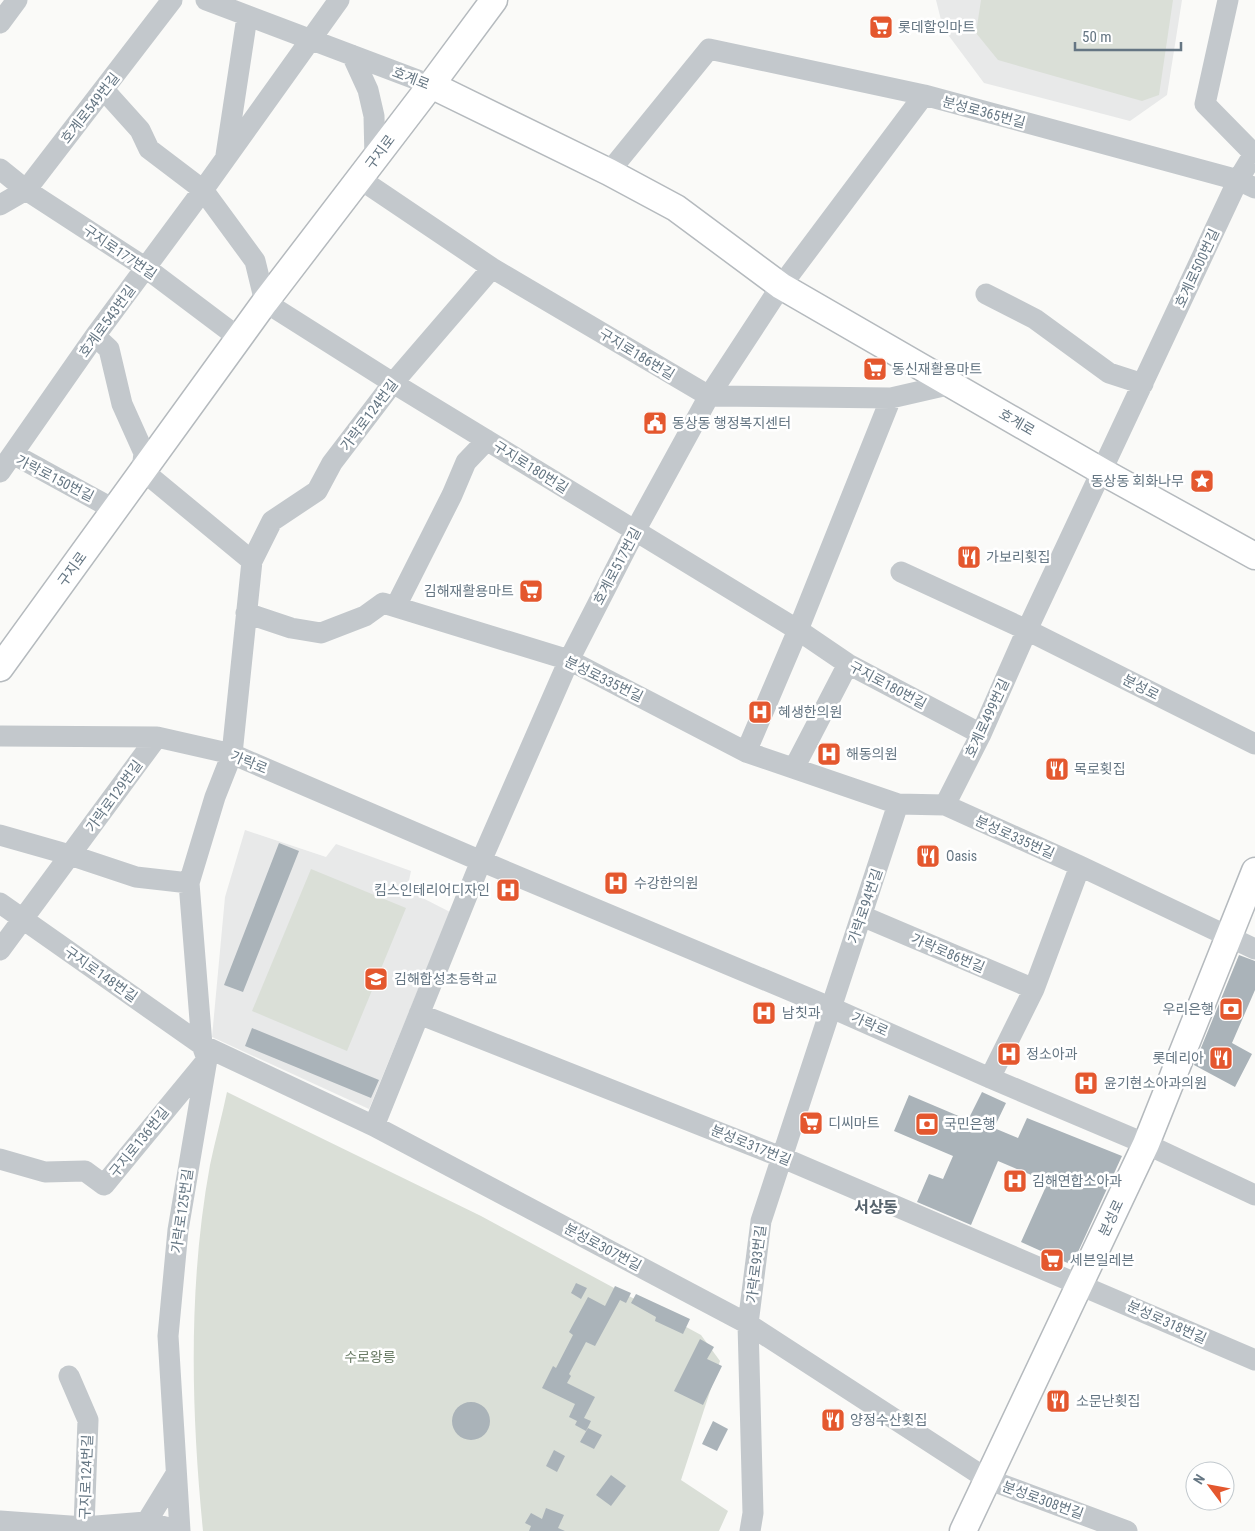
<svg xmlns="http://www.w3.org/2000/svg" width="1255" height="1531" font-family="'Roboto Condensed','Noto Sans KR',sans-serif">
<rect width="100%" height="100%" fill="#fafaf8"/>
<!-- built -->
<path fill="#e8e9e9" d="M 936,0 L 1182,0 L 1167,95 L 1130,121 L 984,83 L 943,28 Z
M 245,830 L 326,857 L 336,844 L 411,871 L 407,890 L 450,912 L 369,1109 L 212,1037 L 225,897 Z"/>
<!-- green -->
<path fill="#dadfd7" d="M 981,0 L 1173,0 L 1159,95 L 1142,101 L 998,60 L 976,33 Z
M 311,869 L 406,908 L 347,1051 L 252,1011 Z
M 227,1092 L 481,1216 L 701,1335 L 720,1361 L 681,1480 L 728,1511 L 719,1531 L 203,1531 C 191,1410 188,1285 210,1165 C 215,1141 222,1116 227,1092 Z"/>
<!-- building -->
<path fill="#aab3b9" d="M 279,843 L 299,851 L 243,992 L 224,985 Z
M 1239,955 L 1255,961 L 1255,990 L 1232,1043 L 1252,1054 L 1235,1087 L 1194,1065 Z
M 252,1028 L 379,1080 L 371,1098 L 245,1046 Z
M 982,1092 L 1006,1103 L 994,1128 L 1018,1138 L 1027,1118 L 1122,1156 L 1072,1265 L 1021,1242 L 1048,1182 L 998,1161 L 971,1225 L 917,1202 L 929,1174 L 943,1179 L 953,1156 L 894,1131 L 909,1095 L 968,1120 Z
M 576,1283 L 587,1288 L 581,1299 L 571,1293 Z
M 615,1286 L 631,1293 L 626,1303 L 620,1300 L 595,1346 L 586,1342 L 569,1374 L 571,1376 L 567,1383 L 595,1397 L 584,1418 L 591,1421 L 586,1431 L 575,1425 L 577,1421 L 569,1417 L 575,1404 L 542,1388 L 553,1366 L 556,1368 L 573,1335 L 569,1332 L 588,1297 L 605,1306 Z
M 636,1294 L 690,1319 L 683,1334 L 655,1321 L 656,1317 L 631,1303 Z
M 700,1339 L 714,1347 L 707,1359 L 722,1366 L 703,1405 L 674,1391 Z
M452 1421a19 19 0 1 1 38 0a19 19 0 1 1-38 0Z
M 713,1421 L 728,1429 L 717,1451 L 702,1444 Z
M 588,1428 L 602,1435 L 594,1449 L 580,1442 Z
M 554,1450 L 565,1456 L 557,1472 L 546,1466 Z
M 611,1475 L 626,1486 L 611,1506 L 596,1495 Z
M 546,1508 L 564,1515 L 558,1528 L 565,1531 L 529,1531 L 531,1526 L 525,1523 L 531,1513 L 542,1519 Z"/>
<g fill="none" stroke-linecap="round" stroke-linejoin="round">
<!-- major casing -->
<g stroke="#b5babe" stroke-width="29">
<path id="major" d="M 431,85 L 609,172 L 676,208 L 781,286 L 1103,472 L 1255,556
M 0,668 L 265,302 L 431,85 L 494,0
M 963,1531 L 1146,1144 L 1255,871"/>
</g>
<!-- minor -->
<path stroke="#c3c8cc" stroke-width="21" d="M 206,0 L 431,85
M 1228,0 L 1205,104 L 1253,153
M 0,23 L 17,0
M 352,55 L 368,90 L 374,116 L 375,159
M 104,90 L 140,130 L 149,149 L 203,190 L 255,261 L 265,302 L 393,383 L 798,630 L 848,664 L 981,734
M 226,155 L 247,17
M 0,169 L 26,190 L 146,268 L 239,338
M 609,172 L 709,49 L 924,95 L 1238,180 L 1255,188
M 360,179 L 492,268 L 709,396 L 891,398 L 952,384
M 0,205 L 26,190 L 172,0
M 986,294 L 1035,319 L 1109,373 L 1143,384
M 95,336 L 109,349 L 122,404 L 144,453 L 142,470 L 252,561
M 13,454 L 115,510
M 0,472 L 95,336 L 203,190 L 339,0
M 901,572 L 1027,630 L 1255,744
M 396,606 L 452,495 L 466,462 L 487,440
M 246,613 L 291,628 L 321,633 L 365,616 L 383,603 L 569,660 L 746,752 L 898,804 L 945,805 L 1080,866 L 1255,949
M 0,736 L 157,737 L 232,754 L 481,861 L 832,1008 L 990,1078 L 1146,1144 L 1255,1195
M 746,752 L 798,630 L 891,398
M 794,768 L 848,664
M 945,805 L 981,734 L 1027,630 L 1238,180 L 1255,152
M 0,835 L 70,855 L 136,877 L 189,883
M 0,903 L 202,1045 L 374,1126 L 748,1324 L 987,1479 L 1127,1531
M 862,916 L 1034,989 L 990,1078
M 0,950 L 157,737
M 1034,989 L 1080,866
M 419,1014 L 781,1157 L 1255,1360
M 374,1126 L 481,861 L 569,660 L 635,531 L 709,396 L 781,286 L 924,95
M 0,1159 L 45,1172 L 85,1171 L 104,1185 L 207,1060
M 69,1376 L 88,1420 L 84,1527
M 0,1521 L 84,1527 L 146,1522 L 180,1531
M 141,1531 L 176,1474
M 180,1531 L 168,1336 L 178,1230 L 207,1059 L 202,1045 L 189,883 L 215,797 L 232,754 L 252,561 L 272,521 L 317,491 L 332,463 L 393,383 L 492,268
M 750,1531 L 753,1513 L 748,1324 L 761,1221 L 898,804"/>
<!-- major -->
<use href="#major" stroke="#fff" stroke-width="26"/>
</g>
<!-- icons -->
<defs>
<g id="supermarket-square" transform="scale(1.25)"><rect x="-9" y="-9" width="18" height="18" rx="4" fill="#e4572e" stroke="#fff"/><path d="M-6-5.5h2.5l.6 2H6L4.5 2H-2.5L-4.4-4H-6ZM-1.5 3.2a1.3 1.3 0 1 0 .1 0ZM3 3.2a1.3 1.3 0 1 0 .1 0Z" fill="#fff"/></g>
<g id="civic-square" transform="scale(1.25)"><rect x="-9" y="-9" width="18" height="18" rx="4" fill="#e4572e" stroke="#fff"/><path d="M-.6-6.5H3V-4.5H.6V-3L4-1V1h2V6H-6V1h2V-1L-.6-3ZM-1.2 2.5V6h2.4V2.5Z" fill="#fff"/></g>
<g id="sight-square" transform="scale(1.25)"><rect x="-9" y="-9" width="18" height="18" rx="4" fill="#e4572e" stroke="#fff"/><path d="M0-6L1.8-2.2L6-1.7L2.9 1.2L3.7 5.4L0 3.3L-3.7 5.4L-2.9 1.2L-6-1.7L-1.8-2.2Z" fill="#fff"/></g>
<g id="restaurant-square" transform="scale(1.25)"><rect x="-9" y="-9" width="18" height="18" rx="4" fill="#e4572e" stroke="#fff"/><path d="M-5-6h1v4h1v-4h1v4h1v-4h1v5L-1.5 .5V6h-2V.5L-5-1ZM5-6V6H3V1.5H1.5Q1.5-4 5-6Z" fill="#fff"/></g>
<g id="hospital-square" transform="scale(1.25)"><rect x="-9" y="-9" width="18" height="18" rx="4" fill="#e4572e" stroke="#fff"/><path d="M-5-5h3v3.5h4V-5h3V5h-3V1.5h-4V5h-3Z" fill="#fff"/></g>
<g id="school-square" transform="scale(1.25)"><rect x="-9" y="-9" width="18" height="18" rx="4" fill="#e4572e" stroke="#fff"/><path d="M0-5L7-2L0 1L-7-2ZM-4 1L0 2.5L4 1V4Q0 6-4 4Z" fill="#fff"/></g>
<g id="bank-square" transform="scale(1.25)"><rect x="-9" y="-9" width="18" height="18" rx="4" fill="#e4572e" stroke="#fff"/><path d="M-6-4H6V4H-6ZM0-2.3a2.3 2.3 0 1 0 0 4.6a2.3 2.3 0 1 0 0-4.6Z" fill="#fff"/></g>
</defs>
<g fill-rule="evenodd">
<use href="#supermarket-square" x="881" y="27"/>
<use href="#supermarket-square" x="875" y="369"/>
<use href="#civic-square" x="655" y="423"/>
<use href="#sight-square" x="1202" y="481"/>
<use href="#restaurant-square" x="969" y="557"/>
<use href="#supermarket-square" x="531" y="591"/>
<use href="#hospital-square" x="760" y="712"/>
<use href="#hospital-square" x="829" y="754"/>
<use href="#restaurant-square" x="1057" y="769"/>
<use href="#restaurant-square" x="928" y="856"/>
<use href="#hospital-square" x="616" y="883"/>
<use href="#hospital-square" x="508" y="890"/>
<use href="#school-square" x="376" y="979"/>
<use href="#bank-square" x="1231" y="1009"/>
<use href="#hospital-square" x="764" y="1013"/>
<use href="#hospital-square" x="1009" y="1054"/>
<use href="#restaurant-square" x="1221" y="1058"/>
<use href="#hospital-square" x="1086" y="1083"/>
<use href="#supermarket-square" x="811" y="1123"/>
<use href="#bank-square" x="927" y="1124"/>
<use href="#hospital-square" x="1015" y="1181"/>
<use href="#supermarket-square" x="1052" y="1260"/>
<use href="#restaurant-square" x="1058" y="1401"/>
<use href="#restaurant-square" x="833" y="1420"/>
</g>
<g text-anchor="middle" stroke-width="5" stroke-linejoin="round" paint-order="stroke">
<!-- poi labels -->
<g font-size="14" fill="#657683" stroke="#fff" text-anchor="start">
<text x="898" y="32">롯데할인마트</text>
<text x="892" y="374">동신재활용마트</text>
<text x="672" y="428">동상동 행정복지센터</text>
<text x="1184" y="486" text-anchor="end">동상동 회화나무</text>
<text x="986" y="562">가보리횟집</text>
<text x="514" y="596" text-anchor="end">김해재활용마트</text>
<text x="778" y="717">혜생한의원</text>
<text x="846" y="759">해동의원</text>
<text x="1074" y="774">목로횟집</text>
<text x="946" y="861">Oasis</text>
<text x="634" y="888">수강한의원</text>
<text x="490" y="895" text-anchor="end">킴스인테리어디자인</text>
<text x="394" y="984">김해합성초등학교</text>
<text x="1214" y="1014" text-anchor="end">우리은행</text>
<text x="782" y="1018">남칫과</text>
<text x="1026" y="1059">정소아과</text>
<text x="1204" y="1063" text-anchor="end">롯데리아</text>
<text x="1104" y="1088">윤기현소아과의원</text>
<text x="828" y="1128">디씨마트</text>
<text x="944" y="1129">국민은행</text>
<text x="1032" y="1186">김해연합소아과</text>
<text x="1070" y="1265">세븐일레븐</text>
<text x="1076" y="1406">소문난횟집</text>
<text x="850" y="1425">양정수산횟집</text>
</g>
<!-- street labels -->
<g font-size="14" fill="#657683" stroke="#fff">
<text transform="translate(411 78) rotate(21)" y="5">호계로</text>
<text transform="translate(90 108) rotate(-52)" y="5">호계로549번길</text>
<text transform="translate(984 112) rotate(15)" y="5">분성로365번길</text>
<text transform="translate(380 152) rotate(-53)" y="5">구지로</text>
<text transform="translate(120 252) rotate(34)" y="5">구지로177번길</text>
<text transform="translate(1197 268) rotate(-65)" y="5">호계로500번길</text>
<text transform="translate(107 321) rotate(-54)" y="5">호계로543번길</text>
<text transform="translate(637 354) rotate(31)" y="5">구지로186번길</text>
<text transform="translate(369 415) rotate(-53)" y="5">가락로124번길</text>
<text transform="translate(1017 422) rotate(30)" y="5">호계로</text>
<text transform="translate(531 467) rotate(32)" y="5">구지로180번길</text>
<text transform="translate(55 478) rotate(27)" y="5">가락로150번길</text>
<text transform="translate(617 566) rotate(-62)" y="5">호계로517번길</text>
<text transform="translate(72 569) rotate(-54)" y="5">구지로</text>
<text transform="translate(604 679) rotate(26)" y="5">분성로335번길</text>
<text transform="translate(888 685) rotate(28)" y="5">구지로180번길</text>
<text transform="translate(1141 687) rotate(27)" y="5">분성로</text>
<text transform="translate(987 718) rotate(-65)" y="5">호계로499번길</text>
<text transform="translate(249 762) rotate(22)" y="5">가락로</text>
<text transform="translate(114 796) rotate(-54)" y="5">가락로129번길</text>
<text transform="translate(1015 837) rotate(24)" y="5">분성로335번길</text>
<text transform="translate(865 906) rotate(-71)" y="5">가락로94번길</text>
<text transform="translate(948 953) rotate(23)" y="5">가락로86번길</text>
<text transform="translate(101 974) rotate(35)" y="5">구지로148번길</text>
<text transform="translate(870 1024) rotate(24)" y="5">가락로</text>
<text transform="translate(139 1142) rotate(-51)" y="5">구지로136번길</text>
<text transform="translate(751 1145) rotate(22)" y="5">분성로317번길</text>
<text transform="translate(182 1211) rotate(-82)" y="5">가락로125번길</text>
<text transform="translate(1111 1218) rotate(-65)" y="5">분성로</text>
<text transform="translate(603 1247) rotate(28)" y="5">분성로307번길</text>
<text transform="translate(756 1264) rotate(-83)" y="5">가락로93번길</text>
<text transform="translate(1167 1322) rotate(24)" y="5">분성로318번길</text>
<text transform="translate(86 1477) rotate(-88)" y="5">구지로124번길</text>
<text transform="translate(1043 1500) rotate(20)" y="5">분성로308번길</text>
</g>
<!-- park labels -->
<g font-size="14" fill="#687a64" stroke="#fff">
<text x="370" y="1362">수로왕릉</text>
</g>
<!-- quarter labels -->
<g font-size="16" font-weight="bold" fill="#57646e" stroke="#fff">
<text x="876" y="1213">서상동</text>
</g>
</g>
<!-- north arrow -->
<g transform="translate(1210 1486) rotate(302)"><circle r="24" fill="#ffffff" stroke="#c1c8cd"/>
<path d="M0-4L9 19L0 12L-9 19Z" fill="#e4572e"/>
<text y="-8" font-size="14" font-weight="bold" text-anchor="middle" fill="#657683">N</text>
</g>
<!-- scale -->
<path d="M1075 42v8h106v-8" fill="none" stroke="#657683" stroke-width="2.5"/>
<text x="1082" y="42" font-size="15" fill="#657683" stroke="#ffffff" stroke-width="4" paint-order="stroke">50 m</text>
</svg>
